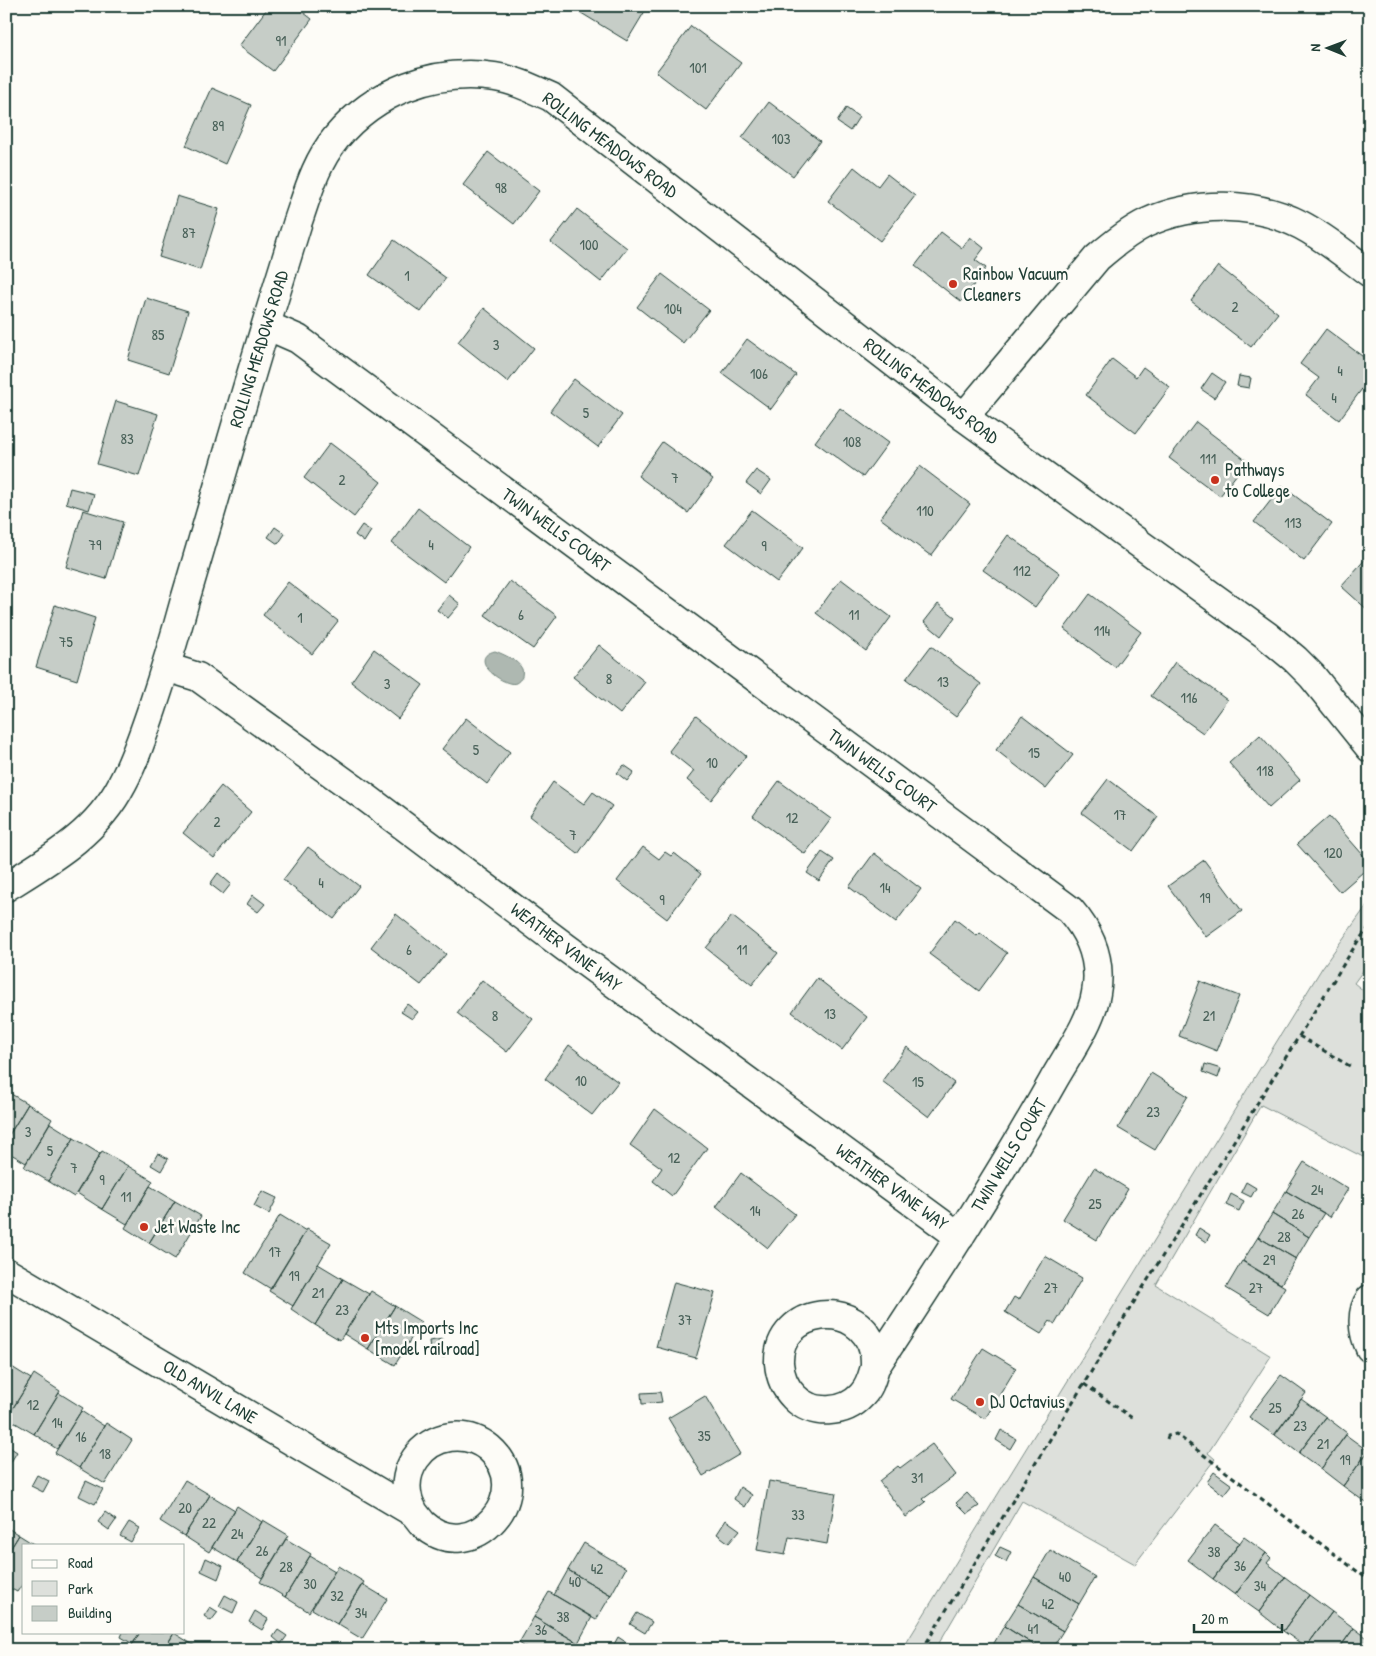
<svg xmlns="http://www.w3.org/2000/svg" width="1376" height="1656" font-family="'Patrick Hand',sans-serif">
<rect width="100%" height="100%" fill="#fdfcf7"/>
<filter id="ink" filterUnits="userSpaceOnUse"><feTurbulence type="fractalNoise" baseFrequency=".02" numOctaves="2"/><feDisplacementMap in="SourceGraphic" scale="10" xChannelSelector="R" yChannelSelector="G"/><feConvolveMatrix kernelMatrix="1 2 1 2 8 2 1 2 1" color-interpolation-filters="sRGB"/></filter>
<g filter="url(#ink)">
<!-- green -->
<path fill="#dde0db" stroke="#7e8e88" d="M 1370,901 L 1370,961 L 1354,983 L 1370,996 L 1370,1147 L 1363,1157 L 1261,1105 L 1156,1285 L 1271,1356 L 1208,1453 L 1215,1459 L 1135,1564 L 1022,1501 L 935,1650 L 902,1650 L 1322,968 Z"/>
<!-- water -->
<path fill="#aeb8b1" stroke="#75877f" d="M 495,651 C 503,654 519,661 522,669 C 523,671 522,675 522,677 C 521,679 518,682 516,683 C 505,688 465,658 495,651 Z"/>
<!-- building -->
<path fill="#c6cdc7" stroke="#1f3d34" d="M 269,6 L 295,6 L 312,19 L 273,71 L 239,46 Z
M 574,6 L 648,6 L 627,41 L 573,8 Z
M 691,26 L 741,63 L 706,110 L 656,72 Z
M 212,88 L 251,105 L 225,164 L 186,146 Z
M 769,102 L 820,141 L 793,176 L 742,138 Z
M 846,108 L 859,117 L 850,131 L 837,122 Z
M 488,152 L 539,191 L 514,224 L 463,185 Z
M 854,167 L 878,186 L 887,174 L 915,196 L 880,241 L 828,201 Z
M 177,196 L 219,209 L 200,270 L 159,257 Z
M 577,209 L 627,248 L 601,282 L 551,242 Z
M 941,232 L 962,248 L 970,237 L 984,248 L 975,260 L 986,268 L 961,302 L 915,266 Z
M 394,240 L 446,278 L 421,312 L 369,275 Z
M 1218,266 L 1278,313 L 1251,347 L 1191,301 Z
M 662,274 L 709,310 L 683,343 L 637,307 Z
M 146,298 L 188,311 L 169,373 L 128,360 Z
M 484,308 L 534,348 L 508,382 L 458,342 Z
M 1326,329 L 1370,362 L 1370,378 L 1339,420 L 1306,395 L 1319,378 L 1300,364 Z
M 747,339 L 796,375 L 771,409 L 722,373 Z
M 1112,359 L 1136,377 L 1143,367 L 1170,387 L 1136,433 L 1086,395 Z
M 1212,373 L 1225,382 L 1214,398 L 1201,389 Z
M 1239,376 L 1251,378 L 1249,388 L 1237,386 Z
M 574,379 L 622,415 L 598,447 L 550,411 Z
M 116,401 L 158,414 L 139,476 L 97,464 Z
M 840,408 L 888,443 L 863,477 L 815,442 Z
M 1196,422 L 1247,461 L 1220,496 L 1169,458 Z
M 662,442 L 713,479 L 688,513 L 638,476 Z
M 330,443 L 381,482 L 354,517 L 304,478 Z
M 920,466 L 970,504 L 931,556 L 880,518 Z
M 756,470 L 771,480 L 761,494 L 746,483 Z
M 1282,486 L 1332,524 L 1304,561 L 1254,522 Z
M 70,488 L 94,494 L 89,510 L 66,503 Z
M 418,508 L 469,547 L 444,582 L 392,543 Z
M 83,510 L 123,522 L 106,579 L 66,567 Z
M 752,510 L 803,548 L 777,582 L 726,544 Z
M 362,525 L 371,531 L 364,542 L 355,535 Z
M 275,527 L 285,534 L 278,544 L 268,537 Z
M 1008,535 L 1060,573 L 1035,607 L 983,570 Z
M 1370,554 L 1370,612 L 1341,586 Z
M 841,579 L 891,617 L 866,651 L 816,613 Z
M 510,581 L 557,616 L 533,649 L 485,615 Z
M 288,582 L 338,621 L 312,654 L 263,615 Z
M 1090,594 L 1141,632 L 1115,667 L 1064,629 Z
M 449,595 L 460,604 L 448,618 L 437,610 Z
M 938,604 L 955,617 L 941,636 L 924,622 Z
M 55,605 L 95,618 L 77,680 L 36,667 Z
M 599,645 L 645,682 L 620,714 L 573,677 Z
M 931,646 L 981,684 L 956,717 L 906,679 Z
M 374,649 L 423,685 L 398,719 L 351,682 Z
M 1175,662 L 1227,700 L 1203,733 L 1151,696 Z
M 696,716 L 746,756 L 711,800 L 687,780 L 694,771 L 669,751 Z
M 1022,716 L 1073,755 L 1046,789 L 996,750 Z
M 466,718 L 510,752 L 487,784 L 442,749 Z
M 1260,735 L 1300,780 L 1269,808 L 1229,763 Z
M 624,765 L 634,772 L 627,781 L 617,773 Z
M 1108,779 L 1158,817 L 1133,851 L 1082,813 Z
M 779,781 L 831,819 L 805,854 L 753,816 Z
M 553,782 L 584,804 L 593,792 L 612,806 L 578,854 L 530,816 Z
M 221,786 L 251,812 L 214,858 L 183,833 Z
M 1329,816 L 1370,863 L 1370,866 L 1340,892 L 1297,844 Z
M 308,847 L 359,886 L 334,919 L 283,880 Z
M 643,847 L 659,859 L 665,852 L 671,856 L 674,853 L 701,874 L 667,919 L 617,881 Z
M 822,852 L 834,860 L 819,881 L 807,873 Z
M 874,853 L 921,889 L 896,922 L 849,887 Z
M 1204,860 L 1242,911 L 1206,937 L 1168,886 Z
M 218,873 L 231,884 L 223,894 L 210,884 Z
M 253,895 L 265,904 L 258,912 L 247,904 Z
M 396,914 L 446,954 L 421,985 L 371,947 Z
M 732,916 L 778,953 L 752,985 L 706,948 Z
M 955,919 L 977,936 L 980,933 L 1007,953 L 979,991 L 929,954 Z
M 817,978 L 867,1017 L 842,1050 L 792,1012 Z
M 482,980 L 533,1019 L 507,1052 L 457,1013 Z
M 1200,981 L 1239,996 L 1217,1051 L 1179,1036 Z
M 407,1004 L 418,1012 L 412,1019 L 401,1012 Z
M 569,1045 L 618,1082 L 592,1115 L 545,1079 Z
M 907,1047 L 954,1083 L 929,1117 L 882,1081 Z
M 1205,1064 L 1221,1069 L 1218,1078 L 1203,1072 Z
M 1151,1073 L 1188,1096 L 1155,1150 L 1118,1128 Z
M 6,1091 L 28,1104 L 6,1140 Z
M 28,1104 L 52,1119 L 26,1163 L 6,1151 L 6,1140 Z
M 655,1109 L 707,1148 L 672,1196 L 653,1181 L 662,1168 L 630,1145 Z
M 50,1123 L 74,1138 L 48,1181 L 24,1167 Z
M 74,1138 L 100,1154 L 74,1197 L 48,1181 Z
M 102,1151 L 128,1166 L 102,1209 L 77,1193 Z
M 158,1153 L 168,1159 L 161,1171 L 151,1165 Z
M 1304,1162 L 1348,1189 L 1330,1217 L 1286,1191 Z
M 128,1166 L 153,1181 L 127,1224 L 102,1209 Z
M 1094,1168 L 1128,1189 L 1097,1240 L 1063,1219 Z
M 741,1173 L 795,1214 L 768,1248 L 716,1207 Z
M 1246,1182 L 1256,1188 L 1251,1197 L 1241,1192 Z
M 150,1186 L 175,1201 L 149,1243 L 125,1228 Z
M 262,1191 L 277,1198 L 269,1214 L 254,1206 Z
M 1286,1191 L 1324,1213 L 1309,1237 L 1272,1214 Z
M 1231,1194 L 1244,1201 L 1239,1211 L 1226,1205 Z
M 175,1201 L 201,1216 L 175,1259 L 149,1243 Z
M 1272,1214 L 1309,1237 L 1296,1259 L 1258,1237 Z
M 280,1215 L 306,1231 L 271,1289 L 245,1273 Z
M 1199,1228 L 1210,1235 L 1206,1242 L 1195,1235 Z
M 307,1229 L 331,1243 L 293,1306 L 269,1291 Z
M 1258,1237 L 1296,1259 L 1281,1284 L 1243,1261 Z
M 1045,1256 L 1082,1278 L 1055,1324 L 1050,1321 L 1041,1334 L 1005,1312 L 1014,1297 L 1019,1300 Z
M 1242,1261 L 1285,1287 L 1269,1314 L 1226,1288 Z
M 318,1264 L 343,1279 L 315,1325 L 291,1309 Z
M 343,1279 L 369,1294 L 340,1340 L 315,1325 Z
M 674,1282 L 715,1293 L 696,1358 L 656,1347 Z
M 371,1291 L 395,1306 L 368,1349 L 344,1334 Z
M 395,1306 L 421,1322 L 395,1365 L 368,1349 Z
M 443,1339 L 445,1357 L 431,1358 L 429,1341 Z
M 983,1348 L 1016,1368 L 985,1419 L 951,1399 Z
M 7,1364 L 31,1379 L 6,1419 L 6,1365 Z
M 34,1374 L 60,1391 L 34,1434 L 7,1418 Z
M 1281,1375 L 1306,1393 L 1274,1435 L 1249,1417 Z
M 660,1392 L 662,1402 L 642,1404 L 641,1393 Z
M 59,1393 L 83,1408 L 57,1449 L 34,1434 Z
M 705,1396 L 740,1454 L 703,1476 L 668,1418 Z
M 1301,1399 L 1326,1417 L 1299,1453 L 1275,1435 Z
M 81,1411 L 104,1426 L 79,1468 L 55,1453 Z
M 1326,1417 L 1347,1433 L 1321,1469 L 1299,1453 Z
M 106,1423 L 132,1440 L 105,1484 L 79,1468 Z
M 1001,1430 L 1016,1439 L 1010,1449 L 996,1440 Z
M 1346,1435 L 1368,1451 L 1343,1486 L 1321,1469 Z
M 932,1444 L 956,1475 L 923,1499 L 926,1502 L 906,1517 L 879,1481 L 898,1466 L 900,1468 Z
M 6,1445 L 17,1452 L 9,1465 L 6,1463 Z
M 1370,1449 L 1370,1505 L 1369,1505 L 1343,1486 Z
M 1214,1472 L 1232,1485 L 1224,1495 L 1207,1482 Z
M 37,1475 L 49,1481 L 43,1492 L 31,1486 Z
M 185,1480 L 210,1495 L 184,1536 L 160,1521 Z
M 86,1481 L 103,1489 L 95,1504 L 79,1496 Z
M 769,1481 L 836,1493 L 827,1544 L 789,1537 L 785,1555 L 757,1550 Z
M 740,1487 L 752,1495 L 745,1507 L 734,1499 Z
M 967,1493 L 979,1506 L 967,1514 L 956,1503 Z
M 210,1495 L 235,1510 L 209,1552 L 184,1536 Z
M 237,1506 L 262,1522 L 237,1562 L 212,1547 Z
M 105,1512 L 116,1520 L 109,1530 L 98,1522 Z
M 263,1520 L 288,1535 L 262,1578 L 237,1562 Z
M 726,1520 L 740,1530 L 729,1543 L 717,1534 Z
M 129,1522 L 140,1528 L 131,1542 L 120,1536 Z
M 1215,1525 L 1240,1543 L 1213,1579 L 1188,1560 Z
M 6,1527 L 19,1535 L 6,1556 Z
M 19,1535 L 35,1545 L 24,1545 L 24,1582 L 17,1592 L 6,1586 L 6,1556 Z
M 1244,1537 L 1266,1553 L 1235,1595 L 1213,1579 Z
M 286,1539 L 311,1554 L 285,1597 L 260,1582 Z
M 584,1543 L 626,1568 L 611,1595 L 568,1570 Z
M 1000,1547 L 1011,1552 L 1006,1562 L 995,1556 Z
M 1050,1550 L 1095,1577 L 1079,1604 L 1034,1577 Z
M 1266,1553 L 1271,1558 L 1267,1563 L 1285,1577 L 1259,1612 L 1235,1595 Z
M 310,1556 L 335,1571 L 309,1612 L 285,1597 Z
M 206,1558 L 223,1566 L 218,1579 L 201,1571 Z
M 338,1566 L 364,1582 L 337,1624 L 312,1609 Z
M 568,1570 L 611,1595 L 596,1620 L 554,1595 Z
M 1034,1577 L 1079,1604 L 1063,1631 L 1018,1604 Z
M 1285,1577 L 1309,1595 L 1283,1631 L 1259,1612 Z
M 362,1584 L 387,1599 L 362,1639 L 337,1624 Z
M 549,1592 L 592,1617 L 578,1643 L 534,1617 Z
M 225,1595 L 238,1602 L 233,1613 L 219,1606 Z
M 1309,1595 L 1332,1612 L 1306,1647 L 1283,1631 Z
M 1018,1604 L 1063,1631 L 1051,1650 L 1042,1650 L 1004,1626 Z
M 210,1607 L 218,1612 L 211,1621 L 204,1616 Z
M 255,1611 L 268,1619 L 262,1630 L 249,1622 Z
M 1332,1612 L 1354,1628 L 1338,1650 L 1309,1650 L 1306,1647 Z
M 637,1613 L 652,1622 L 645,1633 L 630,1624 Z
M 534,1617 L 578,1643 L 574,1650 L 530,1650 L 519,1643 Z
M 1004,1626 L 1042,1650 L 990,1650 Z
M 1354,1628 L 1370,1640 L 1370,1650 L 1338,1650 Z
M 278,1630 L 287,1636 L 281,1644 L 273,1637 Z
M 123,1632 L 140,1632 L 133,1644 L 121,1637 Z
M 140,1632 L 173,1632 L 174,1633 L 164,1650 L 129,1650 Z
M 174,1633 L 200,1649 L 199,1650 L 164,1650 Z
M 618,1637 L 635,1648 L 634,1650 L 615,1650 L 612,1648 Z
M 298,1643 L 306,1649 L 305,1650 L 293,1650 Z"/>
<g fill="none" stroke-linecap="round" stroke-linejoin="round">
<!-- street casing -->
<g stroke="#1f3d34" stroke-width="31">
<path id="street" d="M 266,325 L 298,339 L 1070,910 C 1091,934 1102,961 1096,993 C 1092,1021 1067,1056 1053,1081 C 998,1179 937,1273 875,1367 C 872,1377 870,1387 862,1395 C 845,1414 812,1416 794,1397 C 785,1388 780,1376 779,1363 C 777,1307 861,1296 874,1352 C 875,1357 875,1363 875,1367
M 964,417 L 1097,258 C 1112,245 1128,232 1146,223 C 1194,201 1254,201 1301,225 C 1326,238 1348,257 1370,273
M 166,667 L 198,677 L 368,799 L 565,947 L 960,1237
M 6,887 C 51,859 97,833 122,784 C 135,760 143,735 152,709 C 164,673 175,637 185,600 C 216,496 245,392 277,289 C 284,266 291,244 298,221 C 308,192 316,162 336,138 C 375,91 434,68 495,77 C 515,80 533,89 551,97 L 964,417 L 1266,635 L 1295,659 L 1312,676 L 1370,748
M 6,1272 L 414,1513 C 417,1516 420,1521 423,1524 C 472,1569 540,1492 489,1448 C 478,1439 464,1435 450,1437 C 421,1441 401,1470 408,1498 C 409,1503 412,1508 414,1513
M 1370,1299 C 1360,1313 1363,1333 1370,1348"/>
</g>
<!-- path -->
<path stroke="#1f3d34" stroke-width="3" stroke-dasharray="5 4" stroke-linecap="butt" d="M 1299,1036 L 1353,1068
M 1084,1384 L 1135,1420
M 1167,1439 L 1168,1436 L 1176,1434 L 1370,1581
M 922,1650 L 1108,1344 L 1358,941 L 1370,926"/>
<!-- street -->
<use href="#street" stroke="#fdfcf7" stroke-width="28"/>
</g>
</g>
<!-- markers -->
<g fill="#c8321e" stroke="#fdfcf7" stroke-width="2">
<circle cx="953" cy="284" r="5"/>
<circle cx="1215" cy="480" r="5"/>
<circle cx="144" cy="1227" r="5"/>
<circle cx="365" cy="1338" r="5"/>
<circle cx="980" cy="1402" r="5"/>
</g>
<g text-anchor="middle" stroke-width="5" stroke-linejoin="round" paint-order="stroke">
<!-- number labels -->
<g font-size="15" fill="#496159">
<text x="281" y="46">91</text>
<text x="698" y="73">101</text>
<text x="218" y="131">89</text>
<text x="781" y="144">103</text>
<text x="501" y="193">98</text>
<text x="189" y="238">87</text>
<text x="589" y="250">100</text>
<text x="407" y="281">1</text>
<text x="1235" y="312">2</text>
<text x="673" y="314">104</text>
<text x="158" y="340">85</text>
<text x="496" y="350">3</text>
<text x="1340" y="376">4</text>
<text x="759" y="379">106</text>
<text x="1334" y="403">4</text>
<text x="586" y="418">5</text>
<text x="127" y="444">83</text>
<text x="852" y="447">108</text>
<text x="1208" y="464">111</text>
<text x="675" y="483">7</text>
<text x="342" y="485">2</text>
<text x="925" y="516">110</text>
<text x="1293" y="528">113</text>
<text x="95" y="550">79</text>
<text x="431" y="550">4</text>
<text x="764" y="551">9</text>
<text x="1022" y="576">112</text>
<text x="521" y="620">6</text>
<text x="854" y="620">11</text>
<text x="300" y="623">1</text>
<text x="1102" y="636">114</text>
<text x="66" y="647">75</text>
<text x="609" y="684">8</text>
<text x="943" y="687">13</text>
<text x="387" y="689">3</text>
<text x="1189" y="703">116</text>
<text x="476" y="755">5</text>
<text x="1034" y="758">15</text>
<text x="712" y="768">10</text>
<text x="1265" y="776">118</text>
<text x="1120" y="820">17</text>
<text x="792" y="823">12</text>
<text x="217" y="827">2</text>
<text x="573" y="840">7</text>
<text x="1333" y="858">120</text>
<text x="321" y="888">4</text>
<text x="885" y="893">14</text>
<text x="1205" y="903">19</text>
<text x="662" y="905">9</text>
<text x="409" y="955">6</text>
<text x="742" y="955">11</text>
<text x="830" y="1019">13</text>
<text x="495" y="1021">8</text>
<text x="1209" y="1021">21</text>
<text x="581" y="1086">10</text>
<text x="918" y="1087">15</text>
<text x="1153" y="1117">23</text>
<text x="28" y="1137">3</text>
<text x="50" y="1156">5</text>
<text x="674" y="1163">12</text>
<text x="74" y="1173">7</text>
<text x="102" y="1185">9</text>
<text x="1317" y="1195">24</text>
<text x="126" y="1202">11</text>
<text x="1095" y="1209">25</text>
<text x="755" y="1216">14</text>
<text x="1298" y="1219">26</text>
<text x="1284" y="1242">28</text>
<text x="275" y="1257">17</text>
<text x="1269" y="1265">29</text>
<text x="294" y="1281">19</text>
<text x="1051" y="1293">27</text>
<text x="1256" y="1293">27</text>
<text x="318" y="1298">21</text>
<text x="342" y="1315">23</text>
<text x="685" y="1325">37</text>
<text x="33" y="1410">12</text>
<text x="1275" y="1413">25</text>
<text x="57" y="1428">14</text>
<text x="1300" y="1431">23</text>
<text x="704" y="1441">35</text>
<text x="81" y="1442">16</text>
<text x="1323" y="1449">21</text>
<text x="105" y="1459">18</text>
<text x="1345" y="1465">19</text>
<text x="917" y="1483">31</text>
<text x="185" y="1513">20</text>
<text x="798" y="1520">33</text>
<text x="209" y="1528">22</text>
<text x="237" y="1539">24</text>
<text x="262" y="1556">26</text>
<text x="1214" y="1557">38</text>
<text x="1240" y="1571">36</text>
<text x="286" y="1572">28</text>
<text x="597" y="1574">42</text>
<text x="1065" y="1582">40</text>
<text x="575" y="1587">40</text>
<text x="310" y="1589">30</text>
<text x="1260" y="1591">34</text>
<text x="337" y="1601">32</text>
<text x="1048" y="1609">42</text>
<text x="361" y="1618">34</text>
<text x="563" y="1622">38</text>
<text x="1033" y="1634">41</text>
<text x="541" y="1635">36</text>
</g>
<!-- street labels -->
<g font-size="18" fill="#1f3d34" stroke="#fdfcf7">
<text transform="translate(610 145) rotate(37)" y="6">ROLLING MEADOWS ROAD</text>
<text transform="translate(259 349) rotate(-73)" y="6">ROLLING MEADOWS ROAD</text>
<text transform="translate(931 391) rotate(37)" y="6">ROLLING MEADOWS ROAD</text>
<text transform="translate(556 530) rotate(36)" y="6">TWIN WELLS COURT</text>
<text transform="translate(882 771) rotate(36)" y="6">TWIN WELLS COURT</text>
<text transform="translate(566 947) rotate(37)" y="6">WEATHER VANE WAY</text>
<text transform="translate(1009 1155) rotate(-59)" y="6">TWIN WELLS COURT</text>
<text transform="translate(892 1187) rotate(36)" y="6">WEATHER VANE WAY</text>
<text transform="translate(210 1392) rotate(31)" y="6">OLD ANVIL LANE</text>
</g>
<!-- poi labels -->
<g font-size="18" fill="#1f3d34" stroke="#fdfcf7" text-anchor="start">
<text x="963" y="280">Rainbow Vacuum<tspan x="963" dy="21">Cleaners</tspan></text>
<text x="1225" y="476">Pathways<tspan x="1225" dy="21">to College</tspan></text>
<text x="154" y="1233">Jet Waste Inc</text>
<text x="375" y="1334">Mts Imports Inc<tspan x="375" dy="21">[model railroad]</tspan></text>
<text x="990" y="1408">DJ Octavius</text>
</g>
</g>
<!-- margin -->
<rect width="1376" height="1656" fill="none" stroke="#fdfcf7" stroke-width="25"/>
<rect x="12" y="12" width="1351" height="1631" fill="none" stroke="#1f3d34" stroke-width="2" filter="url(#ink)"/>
<!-- legend -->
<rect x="22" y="1544" width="162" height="90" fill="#fdfcf7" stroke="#a4b0a9"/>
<rect x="32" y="1560" width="25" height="8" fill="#fdfcf7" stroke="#a4b0a9"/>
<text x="68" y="1568" font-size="15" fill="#1f3d34">Road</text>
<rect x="32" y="1581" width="25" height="15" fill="#dde0db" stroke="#a4b0a9"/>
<text x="68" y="1594" font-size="15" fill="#1f3d34">Park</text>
<rect x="32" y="1606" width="25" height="15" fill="#c6cdc7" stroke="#a4b0a9"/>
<text x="68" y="1618" font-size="15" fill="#1f3d34">Building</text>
<!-- north arrow -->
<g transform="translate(1328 48) rotate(271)" stroke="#fdfcf7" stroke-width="4" paint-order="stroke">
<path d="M0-4L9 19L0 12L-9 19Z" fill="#1f3d34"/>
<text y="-8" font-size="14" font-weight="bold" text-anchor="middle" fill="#1f3d34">N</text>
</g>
<!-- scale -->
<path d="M1194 1624v8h88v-8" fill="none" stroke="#1f3d34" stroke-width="2.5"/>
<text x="1201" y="1624" font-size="15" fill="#1f3d34" stroke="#fdfcf7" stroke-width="4" paint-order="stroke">20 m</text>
</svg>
